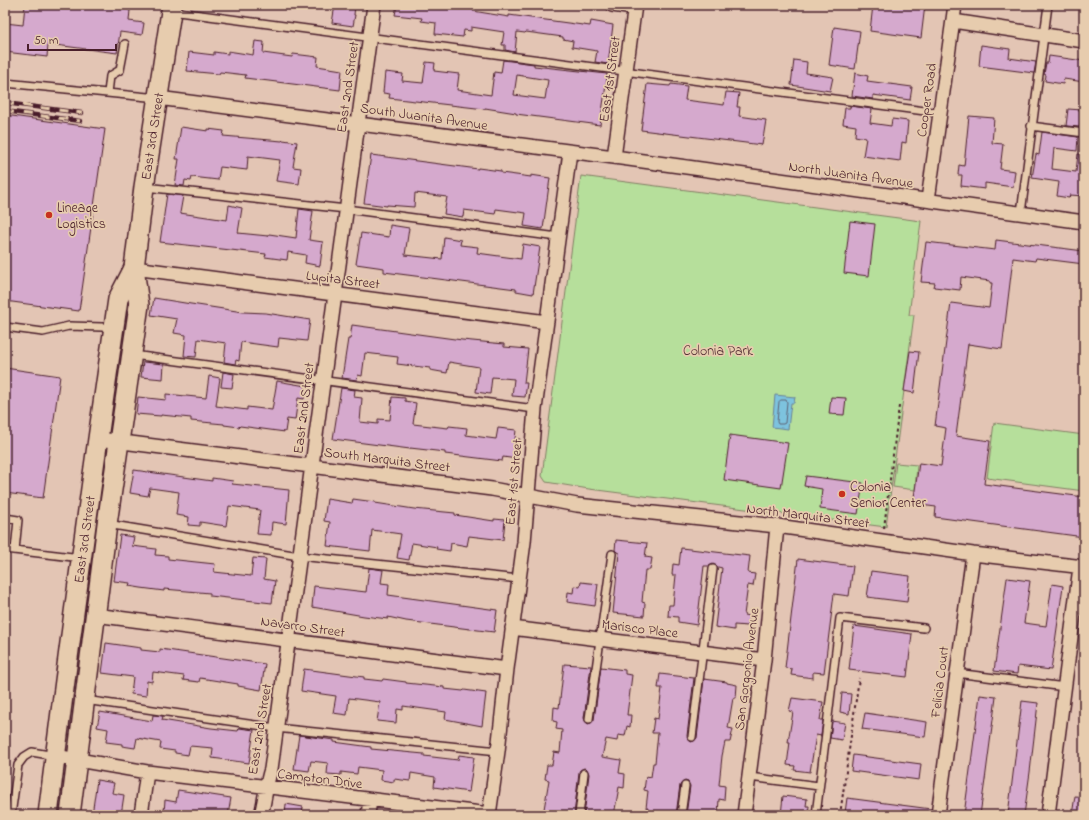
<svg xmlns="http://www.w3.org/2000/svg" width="1089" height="820" font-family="'Indie Flower',sans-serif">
<rect width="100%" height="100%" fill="#e3c5b4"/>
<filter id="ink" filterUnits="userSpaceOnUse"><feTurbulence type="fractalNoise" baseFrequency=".025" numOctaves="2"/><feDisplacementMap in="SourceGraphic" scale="8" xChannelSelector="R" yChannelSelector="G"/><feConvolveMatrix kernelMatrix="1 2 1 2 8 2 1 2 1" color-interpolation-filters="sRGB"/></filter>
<g filter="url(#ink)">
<!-- green -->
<path fill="#b6df9b" stroke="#807f63" d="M 581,176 L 921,221 L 909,315 L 914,315 L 886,527 L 589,489 L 546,482 L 542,476 Z
M 994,423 L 1084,435 L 1084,491 L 987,478 Z
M 896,463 L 917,465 L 915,490 L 893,487 Z"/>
<!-- water -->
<path fill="#7dc3de" stroke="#698196" d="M 775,395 L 795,397 L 794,403 L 791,403 L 788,429 L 772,427 Z"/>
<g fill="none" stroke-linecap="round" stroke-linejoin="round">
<!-- shore -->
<path stroke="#5e6173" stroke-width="1" d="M 781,400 L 786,400 L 787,402 L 785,423 L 783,424 L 778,424 L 777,422 L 779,402 Z"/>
</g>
<!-- building -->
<path fill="#d5a9cd" stroke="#4a1f2b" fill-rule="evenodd" d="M 25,5 L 94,5 L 130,10 L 129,21 L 144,23 L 142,35 L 120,32 L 117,53 L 48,44 L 47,57 L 5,52 L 5,23 L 23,25 Z
M 335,5 L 355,5 L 354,15 L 355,15 L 353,26 L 332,23 Z
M 397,5 L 432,5 L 452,8 L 453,5 L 456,5 L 473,7 L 473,11 L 509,17 L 509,15 L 590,26 L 591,21 L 613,25 L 608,64 L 595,62 L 597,51 L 572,47 L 573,41 L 563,39 L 563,37 L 526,32 L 525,33 L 517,32 L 515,52 L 505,50 L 505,45 L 502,45 L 504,32 L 471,27 L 471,31 L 464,30 L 463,37 L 435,34 L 436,23 L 421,21 L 422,18 L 395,15 Z
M 873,5 L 925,5 L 921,38 L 870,31 Z
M 834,27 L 860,31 L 855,69 L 829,65 Z
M 255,41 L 264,42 L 263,53 L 292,57 L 293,54 L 318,57 L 317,66 L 342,70 L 340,90 L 245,78 L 246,75 L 220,72 L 219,74 L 187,71 L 189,52 L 214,55 L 214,52 L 228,54 L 228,51 L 253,55 Z
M 981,45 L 1010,49 L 1009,58 L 1036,62 L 1034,73 L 979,66 Z
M 1049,56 L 1084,61 L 1084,82 L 1064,79 L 1063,84 L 1045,81 L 1046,75 L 1044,74 L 1046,63 L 1048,63 Z
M 503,60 L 534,64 L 534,66 L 607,74 L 606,78 L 607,78 L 600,125 L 516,114 L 516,113 L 485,108 L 485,109 L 389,98 L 390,94 L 383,93 L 385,72 L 403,74 L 402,81 L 423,83 L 426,62 L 435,63 L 434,71 L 459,74 L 457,90 L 491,95 L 494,72 L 501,73 ZM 517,75 L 548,80 L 545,99 L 514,95 Z
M 794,60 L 807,62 L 806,73 L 833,77 L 830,91 L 791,85 Z
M 855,73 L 868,76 L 867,81 L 912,87 L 910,100 L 873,95 L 873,99 L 852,96 Z
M 647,84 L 670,86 L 671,84 L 687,86 L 685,100 L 724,105 L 726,92 L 739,93 L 737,107 L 740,107 L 739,116 L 766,120 L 762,145 L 641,130 Z
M 850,106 L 872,109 L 870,123 L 891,126 L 892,119 L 908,121 L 906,143 L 902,142 L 900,161 L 863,156 L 866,138 L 855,136 L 856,126 L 843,124 L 845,108 L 850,108 Z
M 1068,109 L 1082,110 L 1080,127 L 1066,126 Z
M 5,115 L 105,129 L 79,311 L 5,301 Z
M 969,116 L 994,118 L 992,143 L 1003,144 L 1000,169 L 1015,171 L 1013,187 L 985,183 L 985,189 L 961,186 L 962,175 L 958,175 L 959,165 L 964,166 Z
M 181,127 L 208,131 L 208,129 L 224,131 L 223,136 L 282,141 L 283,140 L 297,142 L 293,167 L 301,168 L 299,184 L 276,181 L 280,160 L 248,156 L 247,170 L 220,167 L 218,180 L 192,177 L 191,181 L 185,180 L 184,186 L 175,185 L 179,159 L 176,159 Z
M 1042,132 L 1078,137 L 1077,151 L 1054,148 L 1052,169 L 1076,172 L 1078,154 L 1084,155 L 1084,196 L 1070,195 L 1069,198 L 1057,196 L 1059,182 L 1032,178 L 1036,154 L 1039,155 Z
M 371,155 L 478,169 L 478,168 L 501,171 L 501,173 L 531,177 L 531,175 L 550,178 L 543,229 L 524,226 L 526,213 L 496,209 L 495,214 L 464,210 L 463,217 L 444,214 L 447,197 L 415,193 L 414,207 L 387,205 L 387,206 L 364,203 Z
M 167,194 L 183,196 L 180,213 L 227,220 L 229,205 L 242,208 L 238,233 L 268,236 L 269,234 L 296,238 L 299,209 L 313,211 L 309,240 L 323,242 L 320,266 L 305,263 L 306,255 L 288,252 L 287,260 L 265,257 L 266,254 L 160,242 Z
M 850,221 L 875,224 L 869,276 L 844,273 Z
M 390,225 L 409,228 L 405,255 L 442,259 L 444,237 L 461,240 L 460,245 L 478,247 L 477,253 L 521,259 L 523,244 L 540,247 L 533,294 L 516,291 L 516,289 L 384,272 L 384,268 L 356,264 L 361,233 L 389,237 Z
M 996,240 L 1084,251 L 1084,264 L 1036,258 L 1035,261 L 1013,258 L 1002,349 L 968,344 L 956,436 L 990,441 L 984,484 L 1084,497 L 1084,537 L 935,517 L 936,507 L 913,504 L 919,463 L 941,466 L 946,428 L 935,426 L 951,303 L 989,308 L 992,283 L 990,283 L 990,281 L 961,277 L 960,290 L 934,287 L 935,283 L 921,282 L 926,242 L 995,250 Z
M 154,298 L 191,304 L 243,312 L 266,313 L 310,320 L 307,341 L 279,338 L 278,347 L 241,342 L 239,361 L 236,360 L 235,364 L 224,362 L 226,343 L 198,339 L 196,357 L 184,356 L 186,335 L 174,333 L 177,319 L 151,315 Z
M 352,325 L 462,340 L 504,344 L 504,347 L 528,349 L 524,383 L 527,383 L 525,397 L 512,396 L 514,379 L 492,377 L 490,394 L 476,392 L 479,367 L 449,362 L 447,373 L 430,370 L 430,368 L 397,364 L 398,357 L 365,353 L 362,376 L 358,375 L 357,380 L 342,378 L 348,339 L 350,339 Z
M 910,351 L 919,352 L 914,393 L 904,391 Z
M 143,362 L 164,364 L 163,379 L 141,377 Z
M 5,368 L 60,376 L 43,498 L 5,493 Z
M 223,372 L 234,374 L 232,388 L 221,387 Z
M 209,376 L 220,378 L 216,406 L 247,410 L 247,407 L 272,410 L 277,381 L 306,386 L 304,399 L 298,398 L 295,420 L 287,419 L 285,432 L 240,426 L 239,427 L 224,425 L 224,424 L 191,421 L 191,418 L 161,415 L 161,416 L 136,414 L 138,397 L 166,400 L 166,394 L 206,398 Z
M 341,388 L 355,390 L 354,397 L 362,398 L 360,422 L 378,424 L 378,419 L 390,420 L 392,397 L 405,398 L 405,401 L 416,403 L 413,424 L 448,428 L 449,426 L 467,428 L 466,435 L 496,439 L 498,428 L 516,430 L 515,439 L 520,439 L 517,459 L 503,457 L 502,461 L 445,454 L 445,452 L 410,448 L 410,449 L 333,439 Z
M 831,397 L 846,398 L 844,415 L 829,414 Z
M 730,435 L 788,443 L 781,488 L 724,480 Z
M 134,470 L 212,481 L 212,478 L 233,481 L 232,484 L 289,490 L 286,524 L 272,522 L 271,535 L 257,534 L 260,510 L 229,506 L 226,526 L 200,522 L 200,526 L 188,525 L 189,517 L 176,515 L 179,492 L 150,488 L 148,496 L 130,493 Z
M 806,476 L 863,483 L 858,514 L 820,509 L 822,489 L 804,486 Z
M 327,499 L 352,503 L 353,499 L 375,502 L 375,503 L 414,509 L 455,513 L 455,515 L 494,521 L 494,519 L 505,520 L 503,540 L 469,536 L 467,546 L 451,543 L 450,551 L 436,549 L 437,547 L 412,543 L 409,560 L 397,558 L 401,534 L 372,530 L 370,551 L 327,546 L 330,522 L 324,521 Z
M 120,535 L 134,537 L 132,546 L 156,549 L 155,555 L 168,556 L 168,559 L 215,564 L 214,572 L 251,576 L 253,558 L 266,559 L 264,579 L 275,581 L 272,603 L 210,596 L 210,593 L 164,589 L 164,591 L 141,588 L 129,586 L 130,583 L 114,581 Z
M 616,540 L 647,543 L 645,557 L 652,558 L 650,570 L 645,570 L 642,602 L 645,603 L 644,616 L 613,613 L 619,553 L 617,552 L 615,550 Z
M 681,548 L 750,556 L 748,573 L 755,574 L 753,586 L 748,585 L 744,615 L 749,616 L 748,626 L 734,625 L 734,630 L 715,627 L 722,568 L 718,567 L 713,564 L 709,566 L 704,566 L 697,625 L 678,622 L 678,617 L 668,616 L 669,605 L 673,605 L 676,575 L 672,575 L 673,564 L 679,565 Z
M 798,559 L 853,566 L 849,596 L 834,594 L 824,673 L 813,672 L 813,678 L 791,675 L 792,669 L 785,668 Z
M 369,568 L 383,570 L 381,583 L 389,584 L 388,595 L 497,610 L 494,632 L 406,621 L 388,617 L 388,619 L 364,616 L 312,607 L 314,586 L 366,592 Z
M 871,571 L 910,576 L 907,602 L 867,597 Z
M 1007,578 L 1030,581 L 1024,623 L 1046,626 L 1052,584 L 1063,586 L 1051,670 L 1018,666 L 1017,674 L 994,671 Z
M 581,582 L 598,584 L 595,606 L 567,602 L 568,592 L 573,593 L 574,586 L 580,587 Z
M 854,626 L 912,634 L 907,677 L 849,670 Z
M 106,643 L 141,648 L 141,650 L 160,652 L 160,649 L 265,664 L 261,690 L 238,686 L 238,684 L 200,678 L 199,682 L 183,680 L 184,676 L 153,672 L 152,682 L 147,681 L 146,696 L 131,694 L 133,677 L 102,673 Z
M 564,664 L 591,666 L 584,718 L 585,721 L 588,724 L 591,723 L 594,720 L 601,667 L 625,670 L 625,674 L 632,675 L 627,715 L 631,715 L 630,727 L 627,726 L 625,736 L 618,735 L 617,741 L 606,739 L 602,757 L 621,760 L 619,773 L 625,774 L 624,788 L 619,787 L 614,815 L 584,815 L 589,774 L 587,769 L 584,768 L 580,770 L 579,772 L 574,815 L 543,815 L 549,780 L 545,779 L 547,765 L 552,765 L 554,752 L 560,753 L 562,730 L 556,729 L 557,722 L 553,721 L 554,707 L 559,708 Z
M 304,669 L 364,677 L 364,679 L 382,681 L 383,679 L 406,682 L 406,683 L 444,687 L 444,689 L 463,691 L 464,690 L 486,693 L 482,726 L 445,719 L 446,712 L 403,706 L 403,710 L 397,709 L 396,723 L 377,721 L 380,702 L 349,698 L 347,715 L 333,713 L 336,696 L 301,691 Z
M 660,674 L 694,678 L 687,736 L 688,739 L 691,742 L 694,741 L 697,738 L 704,679 L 727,682 L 727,683 L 737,685 L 736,698 L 733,698 L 728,728 L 733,729 L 730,742 L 725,742 L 722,756 L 719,785 L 725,786 L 724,800 L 719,799 L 718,815 L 686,815 L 690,786 L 688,782 L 685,781 L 683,782 L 680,785 L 676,815 L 647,815 L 648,808 L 646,808 L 648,791 L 644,790 L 646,776 L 651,777 L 653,763 L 655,763 L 658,733 L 652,733 L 654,718 L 658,719 L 662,688 L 658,688 Z
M 842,693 L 851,694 L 849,714 L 840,712 Z
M 980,695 L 996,697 L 985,780 L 980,815 L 964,815 Z
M 792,698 L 823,702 L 820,720 L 823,720 L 821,736 L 816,735 L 810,772 L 794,770 L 795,766 L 787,765 L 790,742 L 788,742 L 793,712 L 789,711 Z
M 1022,701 L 1038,703 L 1030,772 L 1024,815 L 1008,815 Z
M 100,712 L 152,721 L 153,715 L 163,716 L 162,720 L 211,728 L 238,731 L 239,728 L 254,730 L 249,763 L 212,758 L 213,748 L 190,746 L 188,755 L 175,753 L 175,751 L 160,749 L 161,742 L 137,738 L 135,748 L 122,746 L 122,744 L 106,742 L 108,729 L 97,727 Z
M 865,713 L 927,722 L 925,737 L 862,729 Z
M 832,721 L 845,723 L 842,740 L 830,738 Z
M 299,735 L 334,740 L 334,742 L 371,747 L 371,749 L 424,754 L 424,756 L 458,760 L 459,755 L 474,757 L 469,792 L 434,787 L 435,777 L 411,773 L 410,781 L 394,779 L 394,782 L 381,780 L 382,770 L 358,767 L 357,774 L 341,772 L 341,775 L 327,774 L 328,763 L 311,761 L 309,771 L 294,769 Z
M 853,755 L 921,764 L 919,780 L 851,771 Z
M 97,780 L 114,783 L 112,793 L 124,795 L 121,815 L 92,815 Z
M 178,790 L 231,798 L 228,815 L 186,815 L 164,812 L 165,800 L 176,802 Z
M 783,796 L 807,799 L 806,806 L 809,806 L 808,815 L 781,815 Z
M 1075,796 L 1084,797 L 1084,815 L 1072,815 Z
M 847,798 L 931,809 L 930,815 L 857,815 L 845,813 Z
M 286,804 L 303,807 L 302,815 L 285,815 Z"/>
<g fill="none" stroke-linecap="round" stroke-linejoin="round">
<!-- lane casing -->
<g stroke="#4a1f2b" stroke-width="10">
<path id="lane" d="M 171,11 L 940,113
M 5,83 L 158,98
M 108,93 L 110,76 L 120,70 L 125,44
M 1031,126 L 1084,133
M 145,187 L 346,209 L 558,237
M 1021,213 L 1048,5
M 5,327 L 43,332 L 69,326 L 102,327 L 114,329
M 133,355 L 535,409
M 5,518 L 18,520 L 15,550
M 107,524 L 299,556 L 519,579
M 5,549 L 81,558
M 956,673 L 1065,687
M 85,700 L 276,728 L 498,751
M 589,719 L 612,554
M 692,737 L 713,569
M 749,777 L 819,786
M 11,815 L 18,765 L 24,757 L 32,752 L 55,756
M 579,815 L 584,773
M 681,815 L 685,786
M 816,815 L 840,618 L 924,628"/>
</g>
<!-- street casing -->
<g stroke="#4a1f2b" stroke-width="16">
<path id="street" d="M 612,5 L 634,8
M 953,21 L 1084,41
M 158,98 L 614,157 L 1084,222
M 614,157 L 635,5
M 928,200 L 955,5
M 134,268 L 547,322
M 99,439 L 492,489 L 577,505 L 777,526 L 973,554 L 1084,567
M 95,615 L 507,669
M 512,628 L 764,660
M 55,756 L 147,772 L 489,814
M 141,815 L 147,772
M 261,815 C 265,800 266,784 271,769 L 374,5
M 368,815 L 370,800
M 489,815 L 498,751 L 507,669 L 524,542 L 535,409 L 570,152
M 744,815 L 764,660 L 777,526
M 938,815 L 973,554
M 1048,815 L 1080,567"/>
</g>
<!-- secondary casing -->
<g stroke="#4a1f2b" stroke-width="22">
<g id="secondary">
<path id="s1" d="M 48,815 C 69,643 93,471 118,299 L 134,268"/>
<path id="s2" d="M 70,815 L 107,524 L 139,305 L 134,268 L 144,187 L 172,5"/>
</g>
</g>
<!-- path -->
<path stroke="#4a1f2b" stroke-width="2" stroke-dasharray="3 3" stroke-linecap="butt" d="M 884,528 L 899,406
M 840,815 L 859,678"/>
<!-- lane -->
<use href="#lane" stroke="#e7ccae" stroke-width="7"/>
<!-- street -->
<use href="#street" stroke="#e7ccae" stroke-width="13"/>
<!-- secondary -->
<use href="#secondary" stroke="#e7ccae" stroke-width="19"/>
<!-- rail casing -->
<g stroke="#4a1f2b" stroke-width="4.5">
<path id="rail" d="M 5,103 L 82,113
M 5,111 L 80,121"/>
</g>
<!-- rail -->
<use href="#rail" stroke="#e7ccae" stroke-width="3" stroke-dasharray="9" stroke-linecap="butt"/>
</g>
</g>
<!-- markers -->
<g fill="#c8321e" stroke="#e7ccae" stroke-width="1.5">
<circle cx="49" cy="215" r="4"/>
<circle cx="842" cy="494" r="4"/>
</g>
<g text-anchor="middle" stroke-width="3.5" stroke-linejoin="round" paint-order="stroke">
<!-- street labels -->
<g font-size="14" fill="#4a1f2b" stroke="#e7ccae">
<text transform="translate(609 79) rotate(-82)" y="5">East 1st Street</text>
<text transform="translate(347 87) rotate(-82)" y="5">East 2nd Street</text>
<text transform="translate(926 100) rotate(-82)" y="5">Cooper Road</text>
<text transform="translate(424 116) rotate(8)" y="5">South Juanita Avenue</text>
<text dy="5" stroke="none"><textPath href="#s2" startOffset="685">East 3rd Street</textPath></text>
<text transform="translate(851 174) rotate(8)" y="5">North Juanita Avenue</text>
<text transform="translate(343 279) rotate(7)" y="5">Lupita Street</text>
<text transform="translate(303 408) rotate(-83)" y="5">East 2nd Street</text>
<text transform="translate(387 459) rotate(7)" y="5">South Marquita Street</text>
<text transform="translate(513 482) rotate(-85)" y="5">East 1st Street</text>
<text transform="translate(808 515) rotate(7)" y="5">North Marquita Street</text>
<text dy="5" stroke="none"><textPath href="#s1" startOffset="278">East 3rd Street</textPath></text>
<text transform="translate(303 626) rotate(8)" y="5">Navarro Street</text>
<text transform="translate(640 628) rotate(7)" y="5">Marisco Place</text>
<text transform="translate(746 669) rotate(-83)" y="5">San Gorgonio Avenue</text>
<text transform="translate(939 682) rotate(-83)" y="5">Felicia Court</text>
<text transform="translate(259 729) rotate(-81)" y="5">East 2nd Street</text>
<text transform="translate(320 778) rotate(7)" y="5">Campton Drive</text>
</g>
<!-- poi labels -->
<g font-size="14" fill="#4a1f2b" stroke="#e7ccae" text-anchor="start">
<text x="57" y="212">Lineage<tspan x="57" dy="16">Logistics</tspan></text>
<text x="850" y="491">Colonia<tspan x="850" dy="16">Senior Center</tspan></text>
</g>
<!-- park labels -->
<g font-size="14" fill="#553236" stroke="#e7ccae">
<text x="718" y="355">Colonia Park</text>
</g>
</g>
<!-- margin -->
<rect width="1089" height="820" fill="none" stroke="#e7ccae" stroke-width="20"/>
<rect x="10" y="10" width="1069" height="800" fill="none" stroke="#4a1f2b" stroke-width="1.5" filter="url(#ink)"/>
<!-- scale -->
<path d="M28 44v6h88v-6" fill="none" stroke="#4a1f2b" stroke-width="2"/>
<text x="34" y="44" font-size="12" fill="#4a1f2b" stroke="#e7ccae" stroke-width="3" paint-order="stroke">50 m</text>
</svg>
